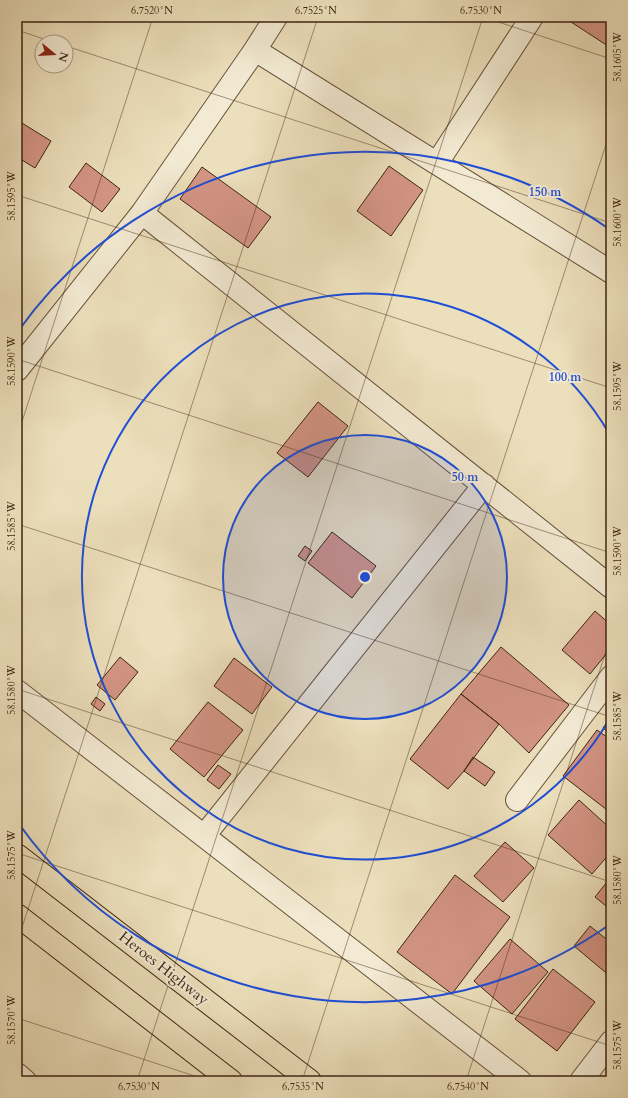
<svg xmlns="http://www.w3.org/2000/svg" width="628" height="1098" font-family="Cardo,serif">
<rect width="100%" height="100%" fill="#ecdfbb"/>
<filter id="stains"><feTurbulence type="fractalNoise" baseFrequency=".005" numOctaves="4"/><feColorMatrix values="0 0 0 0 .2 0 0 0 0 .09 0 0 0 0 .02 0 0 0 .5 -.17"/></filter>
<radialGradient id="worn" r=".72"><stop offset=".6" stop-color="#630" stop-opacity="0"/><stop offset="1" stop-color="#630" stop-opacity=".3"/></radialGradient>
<!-- building -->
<path fill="#d49585" stroke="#3c2411" d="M 570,17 L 611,17 L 611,48 L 568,20 Z
M 17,120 L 51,141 L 35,168 L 17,157 Z
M 86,163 L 120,189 L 102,212 L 69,187 Z
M 389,166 L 423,190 L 391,236 L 357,211 Z
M 202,167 L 271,217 L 248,248 L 180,199 Z
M 318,402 L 348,426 L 308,477 L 277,453 Z
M 332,532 L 376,566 L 352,598 L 308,563 Z
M 305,546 L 312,551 L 305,561 L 298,556 Z
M 595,611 L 611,625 L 611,648 L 590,674 L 562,650 Z
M 501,647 L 569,705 L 529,753 L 499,724 L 461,694 Z
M 120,657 L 138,672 L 115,700 L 97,685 Z
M 234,658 L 272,687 L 252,714 L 214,686 Z
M 461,694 L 499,724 L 464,771 L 448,789 L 410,759 Z
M 96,697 L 105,704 L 100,711 L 91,704 Z
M 208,702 L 243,730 L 204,777 L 170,749 Z
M 611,717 L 611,734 L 603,728 Z
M 597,730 L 611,740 L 611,813 L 563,776 Z
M 473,757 L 495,772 L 485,786 L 464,771 Z
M 218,765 L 231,774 L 219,789 L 207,780 Z
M 579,800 L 611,829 L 611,852 L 592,874 L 548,835 Z
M 505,842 L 534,868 L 503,902 L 474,876 Z
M 455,875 L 510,917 L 452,994 L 397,952 Z
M 611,877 L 611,910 L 595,897 Z
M 590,926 L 611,943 L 611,977 L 574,946 Z
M 510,939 L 548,972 L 512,1014 L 474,981 Z
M 553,969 L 595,1002 L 557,1051 L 515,1019 Z"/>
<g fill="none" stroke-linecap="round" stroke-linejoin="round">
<!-- minor casing -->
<g stroke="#68533c" stroke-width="24">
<path id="minor" d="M 255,50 L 611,272
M 437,163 L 532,17
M 142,213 L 611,587
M 17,370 L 142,213 L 255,50 L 276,17
M 17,691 L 520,1081
M 517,800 L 611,677
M 204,836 L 484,485
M 17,1074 L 25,1081
M 581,1081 L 611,1042"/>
</g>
<!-- major casing -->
<g stroke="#3c2411" stroke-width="24">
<path id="major" d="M 17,855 L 310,1081
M 17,915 L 231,1081"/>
</g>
<!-- minor -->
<use href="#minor" stroke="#f3ead3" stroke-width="22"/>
<!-- major -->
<use href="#major" stroke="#ecdfbb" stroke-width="22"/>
</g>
<!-- ticks -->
<path fill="none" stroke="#3c2411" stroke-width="1" stroke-opacity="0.45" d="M 483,17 L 611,59M 17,30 L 53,42M 66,46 L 611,223M 17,195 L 611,388M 17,359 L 611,553M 17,437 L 153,17M 17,524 L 611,717M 17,689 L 611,882M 17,853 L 611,1046M 17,943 L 318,17M 17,1018 L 210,1081M 137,1081 L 483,17M 302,1081 L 611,129M 466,1081 L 611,636"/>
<!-- distance rings -->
<circle cx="365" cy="577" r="142" fill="#1d4ed8" fill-opacity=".12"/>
<g fill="none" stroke="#1d4ed8" stroke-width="2">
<circle cx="365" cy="577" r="142"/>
<path d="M610 718A283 283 0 1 1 610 435"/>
<path d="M609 925A425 425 0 0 1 19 824M19 330A425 425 0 0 1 609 229"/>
</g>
<g text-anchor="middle" stroke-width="4" stroke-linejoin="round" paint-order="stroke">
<!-- street labels -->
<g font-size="15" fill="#3c2411" stroke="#f3ead3">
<text transform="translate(164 968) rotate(38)" y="5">Heroes Highway</text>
</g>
</g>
<circle cx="365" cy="577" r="6" fill="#1d4ed8" stroke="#f3ead3" stroke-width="2"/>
<g font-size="12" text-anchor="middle" font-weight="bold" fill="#1d4ed8" stroke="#f3ead3" stroke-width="4" stroke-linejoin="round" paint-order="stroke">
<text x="545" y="196">150 m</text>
<text x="565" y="381">100 m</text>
<text x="465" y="481">50 m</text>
</g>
<!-- margin -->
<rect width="628" height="1098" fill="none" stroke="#ecdfbb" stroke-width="44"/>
<!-- north arrow -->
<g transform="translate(54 54) rotate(108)"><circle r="19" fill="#f3ead3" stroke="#aa9b85"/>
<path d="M0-3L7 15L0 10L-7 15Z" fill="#8f2418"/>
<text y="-6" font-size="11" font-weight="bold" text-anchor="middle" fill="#3c2411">N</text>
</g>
<rect x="22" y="22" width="584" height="1054" fill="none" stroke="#3c2411" stroke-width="1.5"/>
<g font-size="10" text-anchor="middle" fill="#3c2411">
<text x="152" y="14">6.7520°N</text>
<text x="316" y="14">6.7525°N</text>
<text x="481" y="14">6.7530°N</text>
<text transform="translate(617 57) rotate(-90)" y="4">58.1605°W</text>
<text transform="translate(11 196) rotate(-90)" y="4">58.1595°W</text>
<text transform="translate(617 222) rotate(-90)" y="4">58.1600°W</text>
<text transform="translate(11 361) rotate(-90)" y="4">58.1590°W</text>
<text transform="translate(617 386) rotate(-90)" y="4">58.1595°W</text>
<text transform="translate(11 526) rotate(-90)" y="4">58.1585°W</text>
<text transform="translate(617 551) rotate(-90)" y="4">58.1590°W</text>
<text transform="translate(11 690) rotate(-90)" y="4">58.1580°W</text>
<text transform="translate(617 716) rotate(-90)" y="4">58.1585°W</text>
<text transform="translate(11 855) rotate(-90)" y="4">58.1575°W</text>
<text transform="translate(617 880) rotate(-90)" y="4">58.1580°W</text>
<text transform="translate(11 1020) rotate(-90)" y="4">58.1570°W</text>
<text transform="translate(617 1045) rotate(-90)" y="4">58.1575°W</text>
<text x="139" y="1090">6.7530°N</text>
<text x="303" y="1090">6.7535°N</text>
<text x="468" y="1090">6.7540°N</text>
</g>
<rect width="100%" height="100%" filter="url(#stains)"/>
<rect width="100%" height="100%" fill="url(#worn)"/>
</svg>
